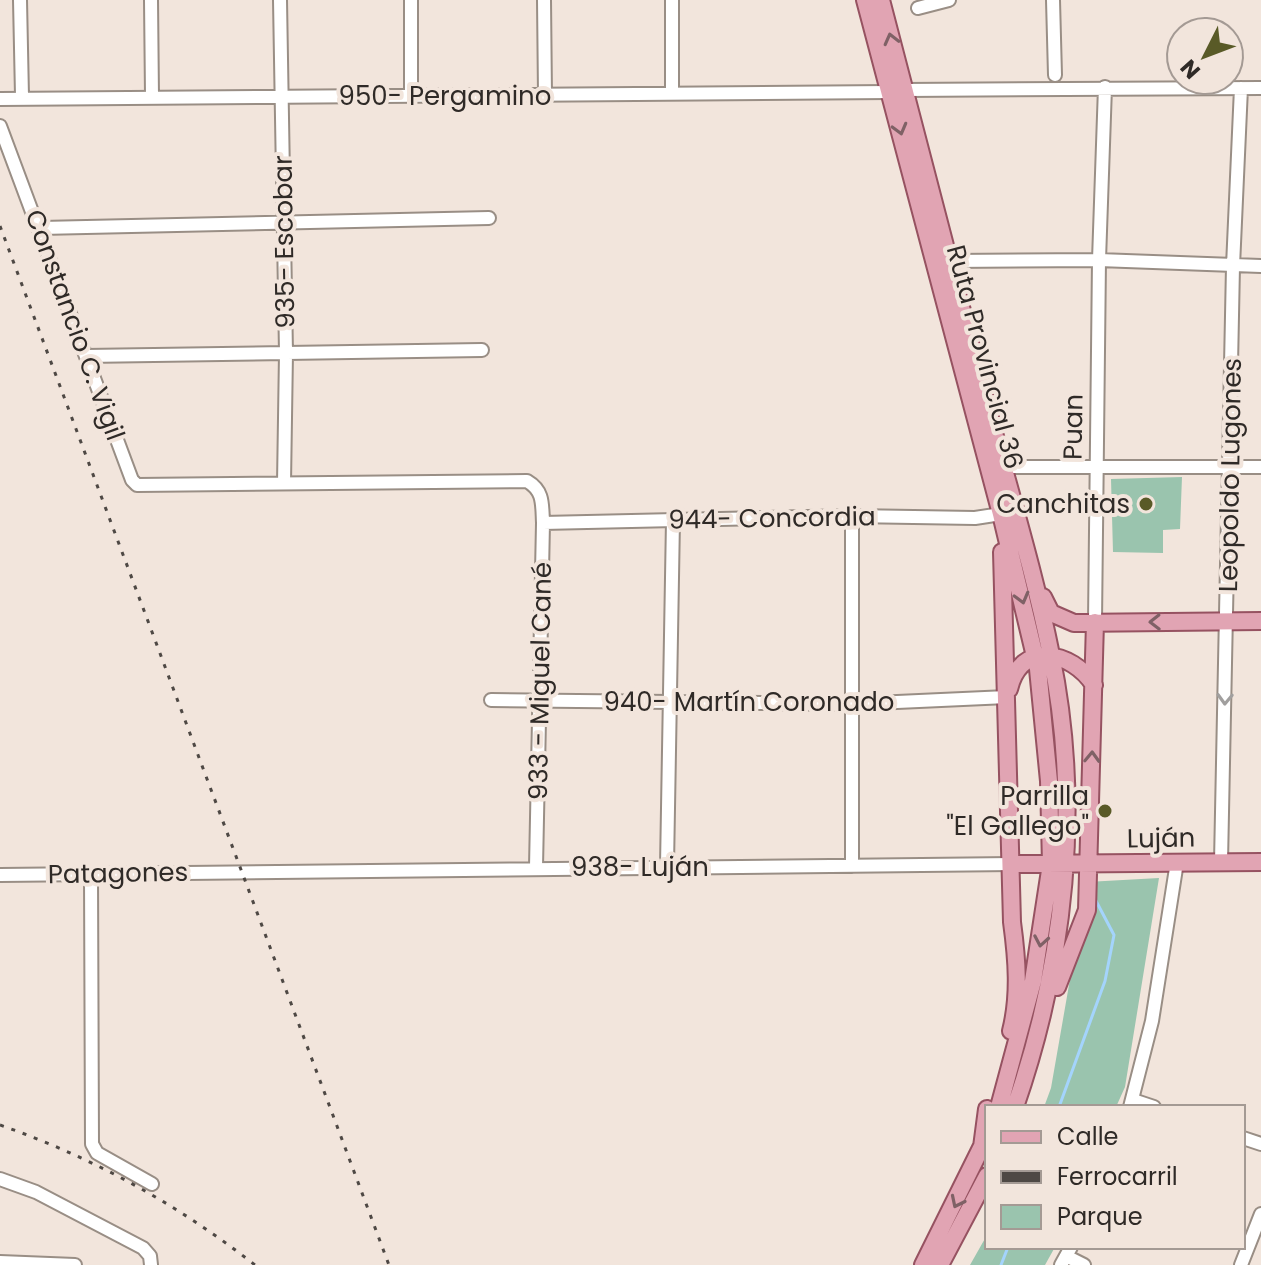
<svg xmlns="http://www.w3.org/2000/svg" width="1261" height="1265" font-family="Poppins,sans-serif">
<rect width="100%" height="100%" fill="#f2e5dc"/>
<!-- green -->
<path fill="#9ac4ae" d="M 1182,477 L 1180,529 L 1163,530 L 1163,553 L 1113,552 L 1111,479 Z
M 1159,878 L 1125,1087 L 1116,1107 L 1044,1107 L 1051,1088 L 1087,882 Z
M 987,1235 L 987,1247 L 1055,1247 L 1045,1265 L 970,1265 Z"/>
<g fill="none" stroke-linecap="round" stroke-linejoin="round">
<!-- stream -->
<path stroke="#a4d4fc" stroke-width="3" d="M 1059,1107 L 1105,981 L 1114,935 L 1095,899
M 1001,1265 L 1008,1247"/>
<!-- minor casing -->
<g stroke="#998e85" stroke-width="16">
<path id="minor" d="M 20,0 L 22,96
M 151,0 L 152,96
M 280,0 L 286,353 L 284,483
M 544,0 L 545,95
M 672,0 L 672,93
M 1053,0 L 1055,75
M 918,8 L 949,0
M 904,90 L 1261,88
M 411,95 L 411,0
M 0,99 L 890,92
M 0,126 L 132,480 L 137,485 L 527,481 C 544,491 542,504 543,523 L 536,867
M 41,228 L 489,218
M 949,261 L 1099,260 L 1261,266
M 86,356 L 482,350
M 1003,467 L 1261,467
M 543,523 L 852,516 L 975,518 L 1001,514
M 1095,622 L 1099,260 L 1105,87
M 491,700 L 853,704 L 1007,697
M 1221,862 L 1233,266 L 1241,88
M 667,866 L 673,520
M 852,866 L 852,516
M 0,875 L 1013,864
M 91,875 L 92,1144 L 97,1153 L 152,1184
M 1133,1100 L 1154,1107
M 1130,1107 L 1152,1021 L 1177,862
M 1243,1138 L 1261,1144
M 0,1179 L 36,1192 L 143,1248 L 150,1256 L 151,1265
M 1066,1256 L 1084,1265
M 0,1262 L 75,1265
M 1061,1265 L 1071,1247
M 1241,1265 L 1261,1214"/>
</g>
<!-- major casing -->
<g stroke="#965261" stroke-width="20">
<path id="major" d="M 865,0 L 1001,514 L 1038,669 L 1049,781 L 1051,864 L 1033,981 L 999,1107
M 881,0 C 915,135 951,269 986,403 C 1008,487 1034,570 1051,655 C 1082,805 1065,963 1015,1107
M 1002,552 L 1012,922 C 1017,959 1020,995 1011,1031
M 1043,597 L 1051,613 L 1074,623 L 1261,621
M 1009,689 C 1021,640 1072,651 1094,685
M 1013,864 L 1261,862
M 1057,987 L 1087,910 L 1095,622
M 982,1147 L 987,1109
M 923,1265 L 987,1136
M 940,1265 L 987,1176"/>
</g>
<!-- minor -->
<use href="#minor" stroke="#fff" stroke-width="12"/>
<!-- major -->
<use href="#major" stroke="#e1a4b3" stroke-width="16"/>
<!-- rail -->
<path stroke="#4e4844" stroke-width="3" stroke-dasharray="4 8" stroke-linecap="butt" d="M 0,226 L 389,1265
M 0,1125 C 94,1158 177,1204 255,1265"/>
</g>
<!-- one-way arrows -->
<defs><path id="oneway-chevron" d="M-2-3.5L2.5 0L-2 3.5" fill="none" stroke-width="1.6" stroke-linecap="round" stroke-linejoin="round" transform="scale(2)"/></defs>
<g stroke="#7f6166">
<use href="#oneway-chevron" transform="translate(891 39) rotate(-104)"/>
<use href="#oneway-chevron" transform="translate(900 129) rotate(75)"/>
<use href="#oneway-chevron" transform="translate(1022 598) rotate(75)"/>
<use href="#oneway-chevron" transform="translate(1155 622) rotate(179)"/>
<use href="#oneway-chevron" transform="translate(1092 757) rotate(-88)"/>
<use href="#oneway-chevron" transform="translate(1041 941) rotate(100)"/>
<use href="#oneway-chevron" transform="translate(957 1202) rotate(116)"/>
</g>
<use stroke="#a19f9e" href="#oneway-chevron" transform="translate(1225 699) rotate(92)"/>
<!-- markers -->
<g fill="#595a27" stroke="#f2e5dc" stroke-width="3">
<circle cx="1146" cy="504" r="8"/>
<circle cx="1105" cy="811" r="8"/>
</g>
<g text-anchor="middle" stroke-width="8" stroke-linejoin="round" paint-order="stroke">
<!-- street labels -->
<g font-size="26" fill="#2f2a27" stroke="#f2e5dc">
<text x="445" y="105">950- Pergamino</text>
<text transform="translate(284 242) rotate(-91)" y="9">935- Escobar</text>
<text transform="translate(75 325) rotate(70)" y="9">Constancio C. Vigil</text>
<text transform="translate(985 357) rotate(75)" y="9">Ruta Provincial 36</text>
<text transform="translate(1073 427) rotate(-89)" y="9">Puan</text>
<text transform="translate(1230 475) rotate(-89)" y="9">Leopoldo Lugones</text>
<text transform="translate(772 518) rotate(-1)" y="9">944- Concordia</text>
<text transform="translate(540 681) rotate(-89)" y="9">933 - Miguel Cané</text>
<text x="749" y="711">940- Martín Coronado</text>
<text transform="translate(1161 838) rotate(-1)" y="9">Luján</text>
<text x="640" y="876">938- Luján</text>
<text transform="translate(118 873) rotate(-1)" y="9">Patagones</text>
</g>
<!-- poi labels -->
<g font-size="26" fill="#2f2a27" stroke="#f2e5dc" text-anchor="end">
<text x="1130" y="513">Canchitas</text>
<text x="1089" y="805">Parrilla<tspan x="1089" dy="30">"El Gallego"</tspan></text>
</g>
</g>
<!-- legend -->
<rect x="985" y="1105" width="260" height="144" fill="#f2e5dc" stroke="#a49a94" stroke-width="2"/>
<rect x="1001" y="1131" width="40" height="12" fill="#e1a4b3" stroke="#a49a94" stroke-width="2"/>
<text x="1057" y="1145" font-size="24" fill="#2f2a27">Calle</text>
<rect x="1001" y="1171" width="40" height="12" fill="#4e4844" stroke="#a49a94" stroke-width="2"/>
<text x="1057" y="1185" font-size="24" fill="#2f2a27">Ferrocarril</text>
<rect x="1001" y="1205" width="40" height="24" fill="#9ac4ae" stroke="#a49a94" stroke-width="2"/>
<text x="1057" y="1225" font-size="24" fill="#2f2a27">Parque</text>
<!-- north arrow -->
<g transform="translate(1205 56) rotate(228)"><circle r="38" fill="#f2e5dc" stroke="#a49a94" stroke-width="2"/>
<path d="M0-6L14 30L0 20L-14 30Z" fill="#595a27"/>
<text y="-12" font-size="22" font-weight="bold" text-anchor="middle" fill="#2f2a27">N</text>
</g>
</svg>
